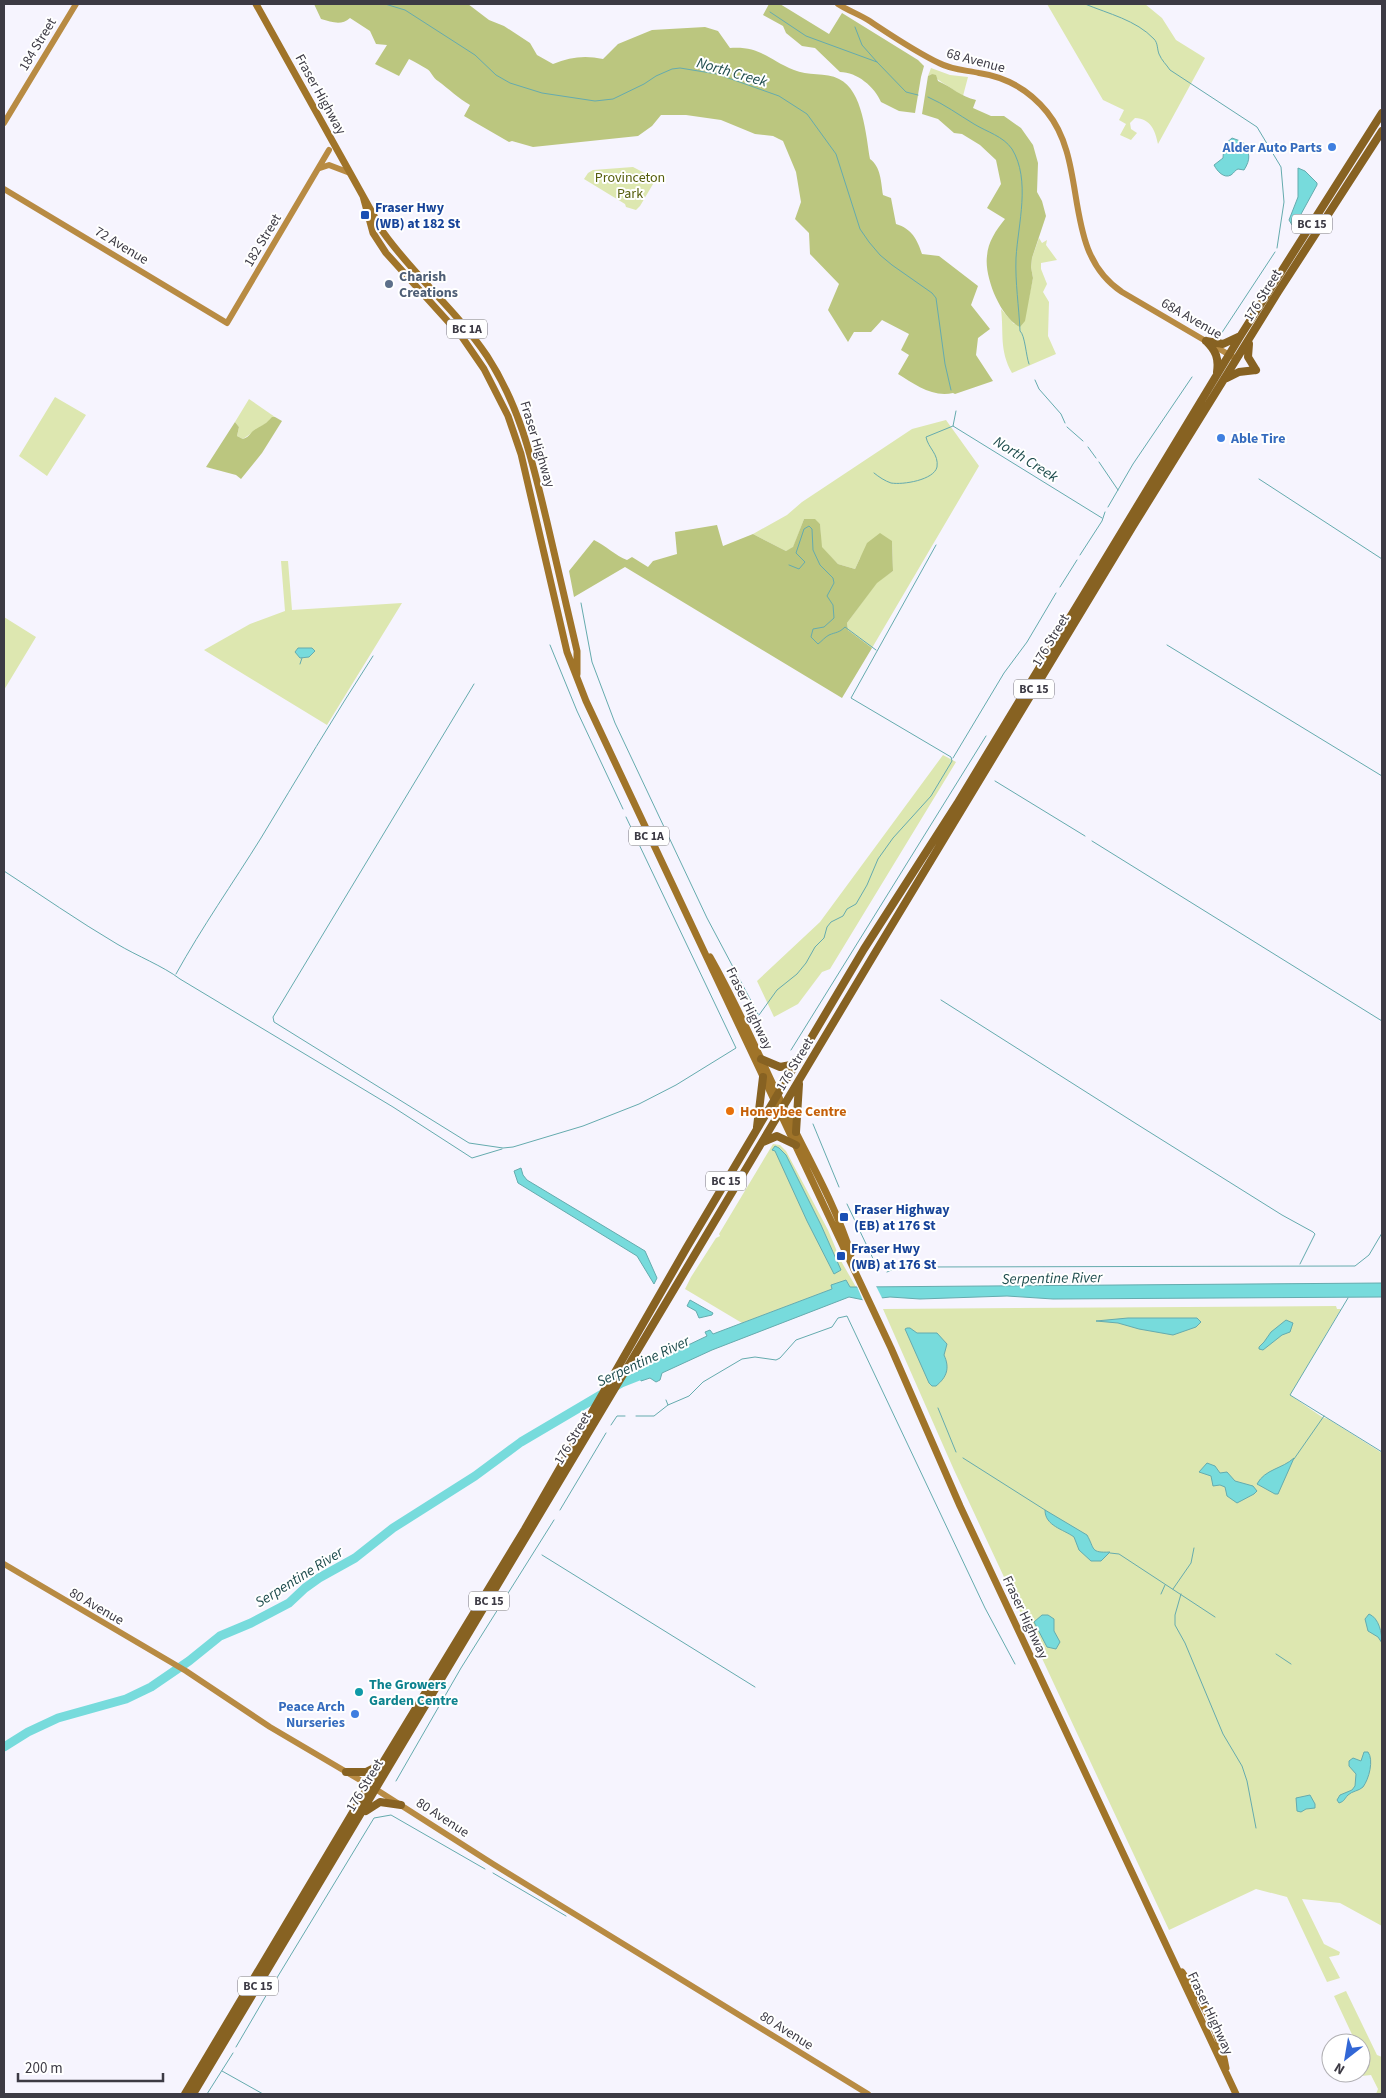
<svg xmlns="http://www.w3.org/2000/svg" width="1386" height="2098" font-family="'Source Sans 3',sans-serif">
<rect width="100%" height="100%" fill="#f6f4fe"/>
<!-- green -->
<path fill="#dde7b0" d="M 1047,4 L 1145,4 L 1162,18 L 1176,40 L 1205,58 L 1158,144 C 1155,130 1151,119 1135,118 L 1130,123 L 1131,129 L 1137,133 L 1131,140 L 1120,135 L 1126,124 L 1119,120 L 1124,110 L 1103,100 Z
M 931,68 L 950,75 L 968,77 L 963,96 L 961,96 C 951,86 941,84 932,74 L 928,76 Z
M 633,167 L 656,179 L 640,206 L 636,210 L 626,207 L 625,204 L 584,179 L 588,173 L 593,170 Z
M 1039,238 L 1042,243 L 1047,240 L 1046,245 L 1057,260 L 1041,263 L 1041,269 L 1047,284 L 1043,292 L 1049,302 L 1048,336 L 1056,354 L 1012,373 C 999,350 1004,333 1001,309 L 1014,324 L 1024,321 L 1033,278 L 1031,267 L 1032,258 Z
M 55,397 L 86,415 L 47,476 L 19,456 Z
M 249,399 L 275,417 L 243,439 L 237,436 L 239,427 L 235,422 Z
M 946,420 L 979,466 L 872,648 L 848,630 L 847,623 L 877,582 L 893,571 L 892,541 L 860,558 L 855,569 L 838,564 L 821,547 L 820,524 L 804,519 L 793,548 L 786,551 L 753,534 L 787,515 L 802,502 L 912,429 Z
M 281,561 L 288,561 L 292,610 L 402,603 L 327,725 L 204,650 L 250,624 L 285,611 Z
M 4,617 L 36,637 L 4,690 Z
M 943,755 L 956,762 L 830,969 L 822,972 L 798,1004 L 774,1017 L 757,981 L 820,922 Z
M 773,1144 L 780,1145 L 786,1151 L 828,1230 L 841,1261 L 856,1287 L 850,1287 L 846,1280 L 831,1286 L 832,1289 L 742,1323 L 685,1289 L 691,1277 L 716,1238 L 720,1236 L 719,1234 Z
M 1336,1306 L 1337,1309 L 1341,1309 L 1290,1395 L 1322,1417 L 1328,1419 L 1382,1453 L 1382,1926 L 1340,1903 L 1302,1899 L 1324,1944 L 1340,1952 L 1339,1955 L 1329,1957 L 1340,1978 L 1327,1982 L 1287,1897 L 1256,1889 L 1169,1930 L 954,1470 L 883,1309 Z
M 1346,1991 L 1377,2055 L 1382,2057 L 1382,2094 L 1376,2094 L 1378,2089 L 1371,2075 L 1352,2077 L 1349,2073 L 1361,2073 L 1361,2069 L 1368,2068 L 1361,2054 L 1361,2043 L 1356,2043 L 1334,1996 Z"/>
<!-- forest -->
<path fill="#bbc67f" d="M 314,4 L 468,4 L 489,20 L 504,26 L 530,43 L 537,55 L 553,64 C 570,57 585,55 603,59 L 618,44 L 652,30 L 705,27 L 718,31 L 730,48 C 761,46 769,60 794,70 C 807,76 826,72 839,79 C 863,90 866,136 870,159 C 881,167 881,182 883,195 L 891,198 L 896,224 C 912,229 917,239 922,254 L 939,256 L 978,286 L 971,305 L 990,329 L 978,338 L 976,355 L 993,381 L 955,394 L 953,393 C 933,398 914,384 898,374 L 909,355 L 901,350 L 909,334 L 882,320 L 871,332 L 854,332 L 848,342 L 828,310 L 839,284 L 810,254 L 809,233 L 795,219 L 801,202 L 796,172 L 783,141 L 773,136 L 755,134 L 721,120 L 686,115 L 661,115 L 652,126 L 638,136 L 533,147 L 512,141 L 509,142 L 464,116 L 470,105 C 458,98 449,89 438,81 C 433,78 431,71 427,69 C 421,66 416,62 409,59 L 399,76 L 375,64 L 387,45 L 376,44 L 370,31 L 350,18 C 341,26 332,22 321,19 Z
M 769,4 L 780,4 L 829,34 L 842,13 L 918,60 L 924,66 L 921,77 L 915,113 L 899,111 L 881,102 C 875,87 857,72 840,72 L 815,48 L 802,46 L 786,33 L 783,26 L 763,15 Z
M 932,74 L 936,75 L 938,81 C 952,87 961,97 976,100 L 973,108 L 991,116 L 1004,116 L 1021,128 L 1033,145 L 1038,163 L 1037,192 L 1042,201 L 1046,216 L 1032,258 L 1031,267 L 1033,278 L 1025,321 L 1020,327 C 1001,318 984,277 987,256 C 988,242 996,230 1005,219 L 987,208 L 1001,184 L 996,160 L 980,145 L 962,134 L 954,133 L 938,119 L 922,114 L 928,76 Z
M 272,417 L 275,417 L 282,421 L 262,453 L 241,479 L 236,475 L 206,467 L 235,422 L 239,427 L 237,436 L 243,439 C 250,437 250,432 256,429 C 263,425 267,423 272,417 Z
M 804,519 L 815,519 L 820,524 L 822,547 L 838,564 L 855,569 L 867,543 L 880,533 L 892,541 L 893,571 L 877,583 L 847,623 L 848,630 L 872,648 L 842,698 L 625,567 L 574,597 L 569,571 L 594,540 C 605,545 616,556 627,560 L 632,557 L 648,567 L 653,561 L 677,554 L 675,532 L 717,525 L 723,546 L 753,534 L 786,551 L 793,547 Z"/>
<!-- water -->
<path fill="#77dbdc" stroke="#65abae" d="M 1232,138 L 1243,142 C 1250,153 1251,159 1244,170 L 1238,169 C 1235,170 1234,173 1231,175 C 1224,179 1217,171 1214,165 L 1223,158 L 1224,145 Z
M 1298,168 L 1305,171 L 1317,183 L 1317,185 L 1295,225 L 1292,225 L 1289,220 L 1298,197 Z
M 298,648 L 312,648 L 315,651 L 309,657 L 300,658 L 295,652 Z
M 775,1146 L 779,1148 L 786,1155 L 821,1225 L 841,1270 L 834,1274 L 807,1221 L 775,1151 L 772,1150 Z
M 521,1168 L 523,1175 L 527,1180 L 645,1251 L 657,1278 L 654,1284 L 637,1256 L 518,1183 L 514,1171 Z
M 846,1280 L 850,1287 L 856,1287 L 1382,1283 L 1382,1297 L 1053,1299 L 1007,1296 L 920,1299 L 890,1297 L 864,1300 L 849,1297 L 712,1350 L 662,1373 L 660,1380 L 656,1382 L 650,1378 L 641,1381 L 638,1369 L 707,1336 L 705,1332 L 710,1330 L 713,1334 L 832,1289 L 831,1285 Z
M 690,1300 L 713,1313 L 712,1315 L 699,1318 L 696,1311 L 687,1306 Z
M 1128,1318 L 1197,1318 L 1201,1322 L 1196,1327 L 1173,1335 L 1139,1329 L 1118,1323 L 1096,1321 Z
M 1286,1320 L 1293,1323 L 1290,1332 L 1282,1335 L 1263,1350 L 1259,1349 L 1259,1347 L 1264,1342 L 1271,1332 Z
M 907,1328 L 910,1328 L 917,1333 L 937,1333 L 947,1344 L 944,1355 C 950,1368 947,1377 936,1386 L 932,1386 L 929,1383 L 905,1329 Z
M 1294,1458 L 1278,1494 L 1275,1494 L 1257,1484 C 1265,1469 1282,1469 1294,1458 Z
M 1207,1463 L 1215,1466 L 1220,1473 L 1227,1472 L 1235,1481 L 1253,1486 L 1257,1491 L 1254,1494 L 1237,1503 L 1227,1496 L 1225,1487 L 1220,1485 L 1213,1486 L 1211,1476 L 1199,1472 Z
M 1045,1510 L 1087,1535 C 1095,1549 1090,1553 1110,1552 L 1101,1561 L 1091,1561 L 1079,1550 L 1074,1537 C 1063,1529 1045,1526 1045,1510 Z
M 1369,1614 C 1379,1618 1382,1633 1382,1643 L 1378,1637 L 1368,1631 L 1365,1619 Z
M 1042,1615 L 1048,1615 L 1054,1619 L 1054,1631 L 1060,1642 L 1056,1649 L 1047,1647 L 1034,1622 Z
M 1364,1752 L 1368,1752 C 1374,1760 1369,1779 1363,1787 C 1359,1791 1352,1791 1348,1795 C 1344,1799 1345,1801 1339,1803 L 1337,1800 L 1340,1795 L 1352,1790 L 1355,1786 L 1356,1774 L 1349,1766 L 1349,1761 L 1353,1758 L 1361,1761 Z
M 1310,1795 L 1315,1804 L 1315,1808 L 1306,1809 L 1301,1812 L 1297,1811 L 1296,1798 Z"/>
<!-- pier -->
<path fill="#f6f4fe" d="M 856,1284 L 875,1284 L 883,1300 L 864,1303 Z"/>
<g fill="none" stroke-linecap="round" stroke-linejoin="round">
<!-- stream -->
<path stroke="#65abae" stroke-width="1" d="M 385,4 L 405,10 L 475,55 L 496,75 L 510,83 L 542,93 L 595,101 L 613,99 L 644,84 L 656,76 L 672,69 L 680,68 L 717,74 L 779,96 L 807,114 L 836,154 L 860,229 L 869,242 L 880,255 L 892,265 L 932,293 L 936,298 L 945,364 L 951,390
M 1085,4 C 1109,14 1136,20 1154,39 C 1158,43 1157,49 1159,54 C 1162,61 1166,64 1170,70 L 1257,127 L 1281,167 L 1284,202 L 1277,248
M 770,12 L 806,36 L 877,62
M 855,27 L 862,45 L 877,62 L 906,92 L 918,95
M 928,97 C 944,104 959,115 974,124 C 987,132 1003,136 1012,149 C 1031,180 1018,224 1016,258 C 1015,282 1019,307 1020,331 C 1025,335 1026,356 1029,364
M 1221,334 L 1275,252
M 1035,380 L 1039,389 L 1061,414 L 1065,423
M 956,411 L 953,426 L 1102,518
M 1067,427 L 1083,441
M 1088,447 L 1096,458
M 1099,462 L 1118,490
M 874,473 C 879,477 885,481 891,483 C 903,485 934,480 937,467 C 939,454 928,448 926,437 L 953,426
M 1259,479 L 1382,559
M 1108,507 L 1133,464 L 1192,377
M 1080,555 L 1102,521 L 1105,512
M 789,565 L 799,569 L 805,562 L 796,553 L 804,529 L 809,526 L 812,529 L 813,550 L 820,565 L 833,578 L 834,583 L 827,596 L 833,605 L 834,618 L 824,627 L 813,629 L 811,637 L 818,644 C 822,641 825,637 829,635 C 836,632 839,633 845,627 L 876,650
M 1060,587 L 1077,560
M 581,603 L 592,662 L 615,723 L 707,918 L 758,1014
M 550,645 L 577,711 L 623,809
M 1167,645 L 1382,776
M 300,664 L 302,658
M 474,684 L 273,1017 L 274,1022 L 469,1143 L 503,1148 L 513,1147 L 583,1126 L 639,1104 L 676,1085 L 736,1048 L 626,817
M 953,758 L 1004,673 L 1027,642 L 1056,593
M 995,781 L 1085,836
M 1092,841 L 1382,1021
M 4,871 C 41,895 78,921 117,944 C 137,956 163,966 180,979 L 393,1107 L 472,1158 L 502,1149
M 176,974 C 202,927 233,883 261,838 C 298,777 334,716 373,656
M 941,1000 L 1135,1123 L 1282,1215 L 1313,1232 L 1315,1234 L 1300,1264
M 759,1015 L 777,990 L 797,974 L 806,963 L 815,947 L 824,938 L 827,927 L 831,922 L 843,916 L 847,909 L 856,904 L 867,885 L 878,859 L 893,838 L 931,796 L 952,761 L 951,757 L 851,698 L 936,545
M 791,1050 L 986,736
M 813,1124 L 839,1187
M 847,1204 L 877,1267
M 887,1272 L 902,1265 L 916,1265 L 918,1267 L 1355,1266 L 1369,1255 L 1382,1233
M 1348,1298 L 1290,1395 L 1382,1452
M 666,1400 L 668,1405 L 689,1396 L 703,1382 L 742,1359 L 755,1357 L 776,1360 L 780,1358 L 796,1340 L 832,1327 L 838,1318 L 847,1316 L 985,1608 L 1015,1664
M 938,1408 L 956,1452
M 636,1416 L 654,1416 L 668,1405
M 611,1425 L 617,1416 L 625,1416
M 963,1458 L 1045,1510
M 1294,1459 L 1324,1416
M 560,1510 L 606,1433
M 1110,1553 L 1119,1554 L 1215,1617
M 542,1555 L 755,1687
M 1173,1589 L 1191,1563 L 1194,1548
M 1161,1594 L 1165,1585
M 1181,1594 L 1175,1615 L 1175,1625 L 1185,1643 L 1223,1734 L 1242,1766 L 1247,1781 L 1256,1828
M 1276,1654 L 1291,1664
M 396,1781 L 461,1668 L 554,1520
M 493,1873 L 566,1916
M 272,1986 L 374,1818 L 391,1815 L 485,1869
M 236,2047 L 267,1994
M 222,2071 L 263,2094
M 207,2094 L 233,2053"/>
<!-- river -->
<path stroke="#77dbdc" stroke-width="9" d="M 4,1747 L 28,1732 L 58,1718 L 126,1699 L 151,1687 L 189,1661 L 220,1636 L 251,1623 L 289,1603 L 305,1588 L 319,1578 L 355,1558 L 393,1528 L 475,1476 L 521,1442 L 621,1383 L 649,1372"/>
<!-- secondary -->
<path stroke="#b88b43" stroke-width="6" d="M 838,4 C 847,10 858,14 868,20 C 891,35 914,51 939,63 C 952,70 965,70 979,73 C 1006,77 1030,91 1047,112 C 1090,165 1060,251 1122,292 L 1233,357
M 4,123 L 76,4
M 320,168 L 329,165 L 350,173
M 4,189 L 227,323 L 329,150
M 4,1564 L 186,1671 L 270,1727 L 377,1790 L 493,1864 L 868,2094"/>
<!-- primary -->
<path stroke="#a07429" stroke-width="7" d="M 256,4 L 383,232 C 414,276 457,311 487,356 C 521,408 533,464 547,522 C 557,565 567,608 577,651 L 577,674
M 363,196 L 373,233 L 386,253 L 462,337 L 484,369 L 508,416 L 521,454 L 567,652 L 586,701 L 891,1348 L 960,1506 L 1236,2094
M 710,957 C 738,1006 760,1058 784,1108 C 807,1157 835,1203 851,1254
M 1182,1972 C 1202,2000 1220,2034 1226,2068"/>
<!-- highway -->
<path stroke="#876222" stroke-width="8" d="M 1206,341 C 1216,351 1219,358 1217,372
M 1206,341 L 1223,344 L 1240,336
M 1249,344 L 1248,357 L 1256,370
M 1227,378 L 1239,372 L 1256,370
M 761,1059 L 780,1067 L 796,1064
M 757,1127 L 763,1077
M 796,1132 L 799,1084
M 763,1142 L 777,1136 L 796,1145
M 346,1772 L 366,1772 L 380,1765
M 366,1811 L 380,1802 L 401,1805
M 185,2094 L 362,1797 L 525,1529 L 687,1247 L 864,949 L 957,804 L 1241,335 L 1382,113
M 193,2094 L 878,948 L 1133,526 L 1278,292 L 1382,131"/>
</g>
<!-- markers -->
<g fill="#3f7fe0" stroke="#fff" stroke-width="2">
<circle cx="1332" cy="147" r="5"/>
<circle cx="1221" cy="438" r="5"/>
<circle cx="355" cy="1714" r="5"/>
</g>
<g fill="#1a4fb4" stroke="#fff" stroke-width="2">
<rect x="360" y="210" width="10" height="10" rx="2.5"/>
<rect x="839" y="1212" width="10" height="10" rx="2.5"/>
<rect x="836" y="1251" width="10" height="10" rx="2.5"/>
</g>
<circle fill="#5c6f8a" stroke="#fff" stroke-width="2" cx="389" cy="284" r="5"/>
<circle fill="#e8710a" stroke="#fff" stroke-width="2" cx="730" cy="1111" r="5"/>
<circle fill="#0f9aa8" stroke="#fff" stroke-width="2" cx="359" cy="1692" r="5"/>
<g text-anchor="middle" stroke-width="4" stroke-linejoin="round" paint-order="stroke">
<!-- shield labels -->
<g fill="#fff" stroke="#76757c" stroke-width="1">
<rect x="1292" y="214.5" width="40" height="19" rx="4"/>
<rect x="447" y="319.5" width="40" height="19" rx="4"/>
<rect x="1014" y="679.5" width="40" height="19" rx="4"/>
<rect x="629" y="826.5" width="40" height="19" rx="4"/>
<rect x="706" y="1171.5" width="40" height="19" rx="4"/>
<rect x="469" y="1591.5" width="40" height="19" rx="4"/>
<rect x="238" y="1976.5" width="40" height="19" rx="4"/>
</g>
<g font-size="12" font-weight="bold" fill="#3c3a44">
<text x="1312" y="228">BC 15</text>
<text x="467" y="333">BC 1A</text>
<text x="1034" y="693">BC 15</text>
<text x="649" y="840">BC 1A</text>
<text x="726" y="1185">BC 15</text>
<text x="489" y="1605">BC 15</text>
<text x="258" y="1990">BC 15</text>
</g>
<!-- street labels -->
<g font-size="14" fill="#3c3a44" stroke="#fff">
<text transform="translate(37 44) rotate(-59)" y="5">184 Street</text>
<text transform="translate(976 60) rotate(15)" y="5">68 Avenue</text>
<text transform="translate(321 94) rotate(61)" y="5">Fraser Highway</text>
<text transform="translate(262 240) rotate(-59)" y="5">182 Street</text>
<text transform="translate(122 245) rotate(31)" y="5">72 Avenue</text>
<text transform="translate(1262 295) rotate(-58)" y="5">176 Street</text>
<text transform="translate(1192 318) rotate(30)" y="5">68A Avenue</text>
<text transform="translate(538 444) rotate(73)" y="5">Fraser Highway</text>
<text transform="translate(1050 640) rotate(-59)" y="5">176 Street</text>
<text transform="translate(750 1008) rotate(64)" y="5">Fraser Highway</text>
<text transform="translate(794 1064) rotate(-59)" y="5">176 Street</text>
<text transform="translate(572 1438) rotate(-59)" y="5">176 Street</text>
<text transform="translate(97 1606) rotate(30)" y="5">80 Avenue</text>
<text transform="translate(1026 1617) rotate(65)" y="5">Fraser Highway</text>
<text transform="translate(364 1785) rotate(-59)" y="5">176 Street</text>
<text transform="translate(443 1817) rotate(33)" y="5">80 Avenue</text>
<text transform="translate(1211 2013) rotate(65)" y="5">Fraser Highway</text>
<text transform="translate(787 2030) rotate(32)" y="5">80 Avenue</text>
</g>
<!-- shop labels -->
<g font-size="14" font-weight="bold" fill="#366cbe" stroke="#fff" text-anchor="end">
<text x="1322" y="152">Alder Auto Parts</text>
<text x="1231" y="443" text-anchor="start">Able Tire</text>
<text x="345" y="1711">Peace Arch<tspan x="345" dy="16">Nurseries</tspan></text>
</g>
<!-- park labels -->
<g font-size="14" fill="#565e0c" stroke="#fff">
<text x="630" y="182">Provinceton<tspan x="630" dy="16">Park</tspan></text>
</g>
<!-- transit labels -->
<g font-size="14" font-weight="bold" fill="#164399" stroke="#fff" text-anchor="start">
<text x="375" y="212">Fraser Hwy<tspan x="375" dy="16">(WB) at 182 St</tspan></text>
<text x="854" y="1214">Fraser Highway<tspan x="854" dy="16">(EB) at 176 St</tspan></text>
<text x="851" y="1253">Fraser Hwy<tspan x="851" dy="16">(WB) at 176 St</tspan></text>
</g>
<!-- service labels -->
<g font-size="14" font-weight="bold" fill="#4e5e75" stroke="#fff" text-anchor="start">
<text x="399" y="281">Charish<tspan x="399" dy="16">Creations</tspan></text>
</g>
<!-- food labels -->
<g font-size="14" font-weight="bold" fill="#c56008" stroke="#fff" text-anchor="start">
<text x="740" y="1116">Honeybee Centre</text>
</g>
<!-- culture labels -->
<g font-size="14" font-weight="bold" fill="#0d838f" stroke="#fff" text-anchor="start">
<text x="369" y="1689">The Growers<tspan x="369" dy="16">Garden Centre</tspan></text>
</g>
<!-- water labels -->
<g font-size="15" font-style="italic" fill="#1e4c4d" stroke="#fff">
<text transform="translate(732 72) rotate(16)" y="5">North Creek</text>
<text transform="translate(1026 459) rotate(32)" y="5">North Creek</text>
<text transform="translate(1052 1278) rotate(-1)" y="5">Serpentine River</text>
<text transform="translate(643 1361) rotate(-25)" y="5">Serpentine River</text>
<text transform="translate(299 1577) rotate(-32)" y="5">Serpentine River</text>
</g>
</g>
<!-- border -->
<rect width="1386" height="2098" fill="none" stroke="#3c3a44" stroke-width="10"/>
<!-- north arrow -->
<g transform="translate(1346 2058) rotate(211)"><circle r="24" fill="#ffffff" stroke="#b1b0b4"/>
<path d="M0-4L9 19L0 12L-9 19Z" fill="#3267d6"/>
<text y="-8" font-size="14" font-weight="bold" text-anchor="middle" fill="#3c3a44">N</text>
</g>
<!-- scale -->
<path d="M18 2073v8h145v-8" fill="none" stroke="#3c3a44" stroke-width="2.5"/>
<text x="25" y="2073" font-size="15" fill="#3c3a44" stroke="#ffffff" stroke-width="4" paint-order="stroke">200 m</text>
</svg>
